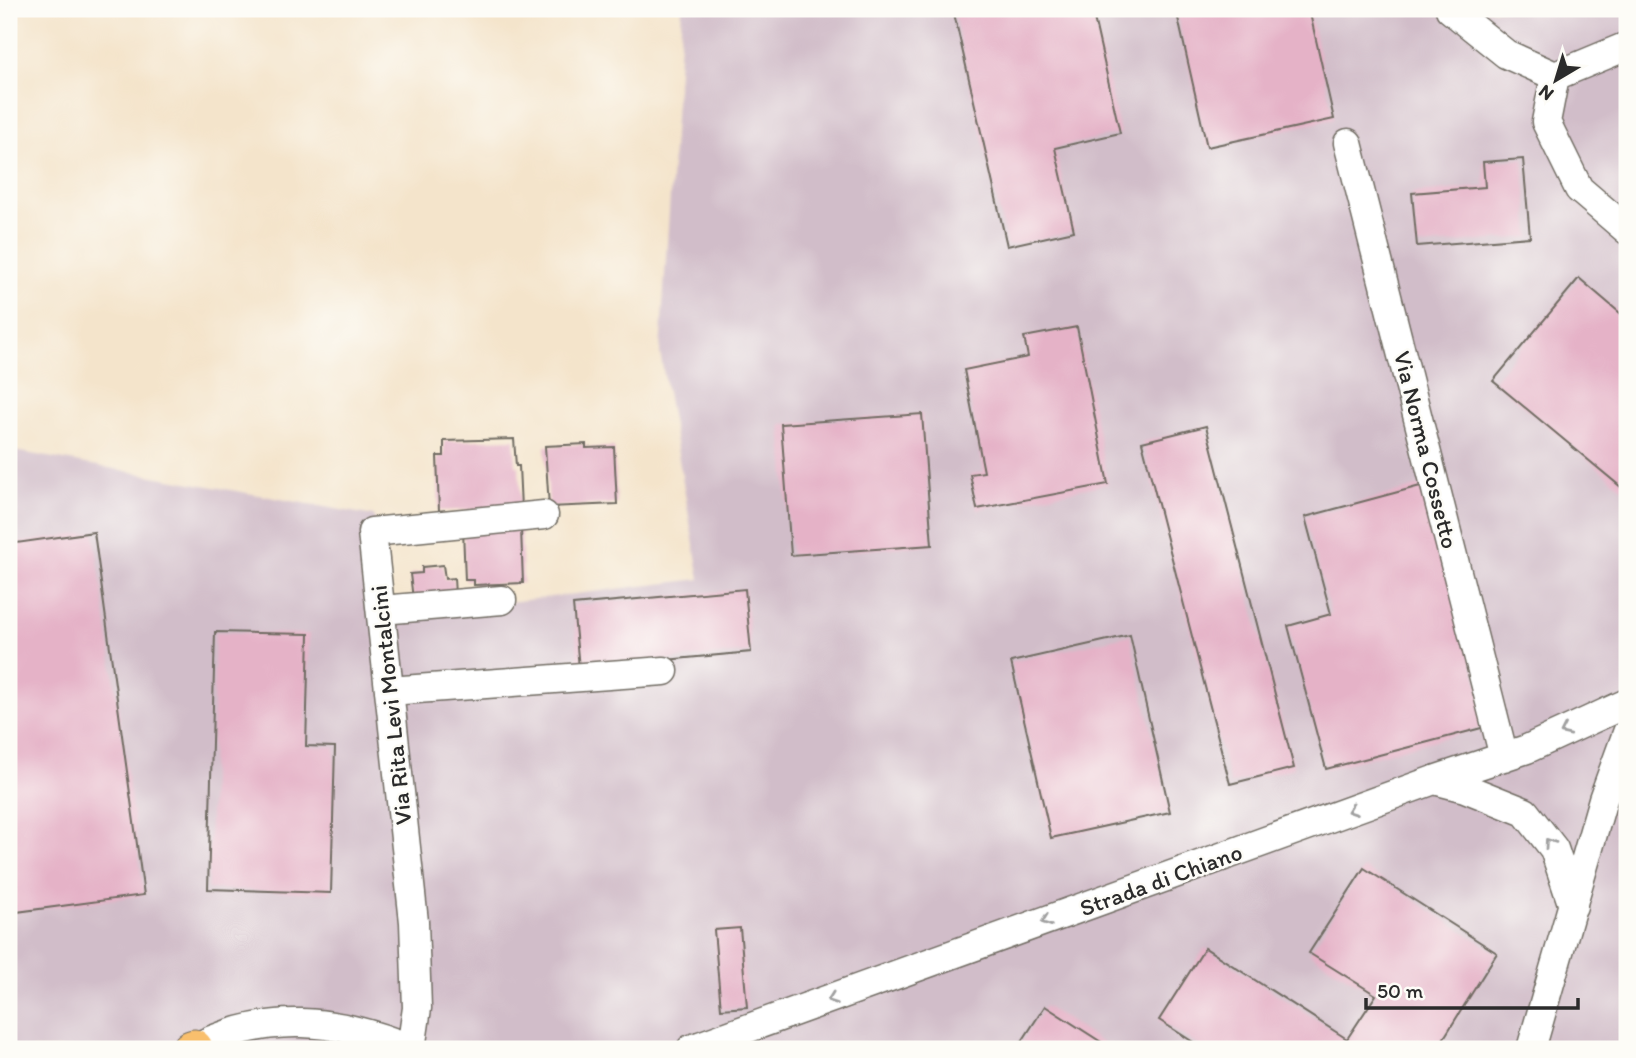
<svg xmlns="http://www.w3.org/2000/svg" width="1636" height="1058" font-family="Itim,sans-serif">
<rect width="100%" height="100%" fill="#fdfcf7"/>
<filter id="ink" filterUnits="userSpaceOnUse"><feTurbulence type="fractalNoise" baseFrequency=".0143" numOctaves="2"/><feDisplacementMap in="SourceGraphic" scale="14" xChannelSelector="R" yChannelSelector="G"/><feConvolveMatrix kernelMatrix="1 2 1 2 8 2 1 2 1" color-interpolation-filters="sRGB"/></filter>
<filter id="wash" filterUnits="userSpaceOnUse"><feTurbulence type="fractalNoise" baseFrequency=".00686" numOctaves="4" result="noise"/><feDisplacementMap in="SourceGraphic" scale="28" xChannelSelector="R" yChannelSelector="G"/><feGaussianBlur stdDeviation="1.57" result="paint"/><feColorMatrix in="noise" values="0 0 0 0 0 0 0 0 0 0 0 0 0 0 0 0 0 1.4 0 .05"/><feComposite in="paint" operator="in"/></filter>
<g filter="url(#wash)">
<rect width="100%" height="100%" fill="#f4e4cb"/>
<!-- industrial -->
<path fill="#d1bdc9" d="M 682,9 L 1627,9 L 1627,1049 L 9,1049 L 9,450 L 374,516 L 394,616 L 700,579 L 660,352 Z"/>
<g id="blocks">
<!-- building -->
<path fill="#e5b2c7" d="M 953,9 L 1092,9 L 1120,133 L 1055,148 L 1074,231 L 1007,246 Z
M 1176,9 L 1309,9 L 1334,119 L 1207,147 Z
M 1523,159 L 1530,237 L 1417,246 L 1412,193 L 1485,187 L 1483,162 Z
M 1579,278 L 1627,319 L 1627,492 L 1493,381 Z
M 1077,327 L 1108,484 L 977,509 L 970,474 L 984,472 L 964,370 L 1028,357 L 1024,337 Z
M 922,414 L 932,545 L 791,555 L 781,424 Z
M 1206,426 L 1294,768 L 1230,784 L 1142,442 Z
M 514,439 L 516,466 L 519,466 L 521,508 L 439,511 L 437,456 L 444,456 L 444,441 Z
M 586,444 L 586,448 L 614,447 L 617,504 L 549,507 L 545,446 Z
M 1424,485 L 1489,726 L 1326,769 L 1288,626 L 1331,614 L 1305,517 Z
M 521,528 L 523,583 L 474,585 L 474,580 L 465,580 L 463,530 Z
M 94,532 L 144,895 L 9,913 L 9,544 Z
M 443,565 L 445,579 L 454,578 L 455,595 L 413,599 L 410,574 L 422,573 L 422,567 Z
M 745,589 L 751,652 L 579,668 L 573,605 Z
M 215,632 L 309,634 L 306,746 L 335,747 L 331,893 L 208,889 Z
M 1130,635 L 1170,812 L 1051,838 L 1011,662 Z
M 1364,868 L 1497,953 L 1437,1049 L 1204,1049 L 1159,1020 L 1205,948 L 1347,1039 L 1376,995 L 1309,953 Z
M 740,928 L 747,1007 L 721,1009 L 714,930 Z
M 1045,1006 L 1112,1049 L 1017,1049 Z"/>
</g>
</g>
<g filter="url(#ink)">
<use href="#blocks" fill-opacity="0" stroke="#716c63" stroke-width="2"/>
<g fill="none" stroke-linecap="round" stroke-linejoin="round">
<!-- minor casing -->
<g stroke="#716c63" stroke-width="31">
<path id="minor" d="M 1450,9 L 1506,54 L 1555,76
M 1627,46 L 1555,76 L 1546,122 L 1579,189 L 1627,230
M 1348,143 L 1504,757
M 381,610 L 502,600
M 389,691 L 664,671
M 1434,780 L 1465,788 L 1525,812 L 1554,849 L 1573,906
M 194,1048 C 268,1011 336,1018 411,1049
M 411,1049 L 417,1008 L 414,922 L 372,532 L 544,515
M 691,1049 L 1434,780 L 1527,749 L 1627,703
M 1531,1049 L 1603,799 L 1627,733"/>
</g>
<!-- major casing -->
<g stroke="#716c63" stroke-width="39">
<path id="major" d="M 191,1049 L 194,1048"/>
</g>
<!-- minor -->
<use href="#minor" stroke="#fff" stroke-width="28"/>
<!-- major -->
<use href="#major" stroke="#f9bf6d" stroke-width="37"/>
</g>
<!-- one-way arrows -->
<defs><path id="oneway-chevron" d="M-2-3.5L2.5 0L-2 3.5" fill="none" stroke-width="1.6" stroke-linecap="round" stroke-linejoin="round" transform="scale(1.75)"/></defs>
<g stroke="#a0a0a0">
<use href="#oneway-chevron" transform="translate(1565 731) rotate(155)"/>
<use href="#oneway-chevron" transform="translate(1352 810) rotate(160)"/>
<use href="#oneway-chevron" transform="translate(1549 843) rotate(-125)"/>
<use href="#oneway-chevron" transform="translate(1046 921) rotate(160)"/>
<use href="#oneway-chevron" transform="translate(832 999) rotate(160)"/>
</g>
</g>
<g text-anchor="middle" stroke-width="5" stroke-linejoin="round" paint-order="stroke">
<!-- street labels -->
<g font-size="24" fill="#2b2b2b" stroke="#fdfcf7">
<text transform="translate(1426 450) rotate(76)" y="8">Via Norma Cossetto</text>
<text transform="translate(391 705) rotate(-96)" y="8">Via Rita Levi Montalcini</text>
<text transform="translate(1161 880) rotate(-20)" y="8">Strada di Chiano</text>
</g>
</g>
<!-- margin -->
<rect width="1636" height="1058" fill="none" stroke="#fdfcf7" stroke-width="35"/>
<!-- north arrow -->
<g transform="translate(1556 80) rotate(218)" stroke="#fdfcf7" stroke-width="5" paint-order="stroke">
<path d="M0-5L12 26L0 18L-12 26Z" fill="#2b2b2b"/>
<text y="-10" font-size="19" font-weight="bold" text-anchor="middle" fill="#2b2b2b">N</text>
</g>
<!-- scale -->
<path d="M1366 998v10h212v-10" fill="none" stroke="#2b2b2b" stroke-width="3.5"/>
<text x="1377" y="998" font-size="21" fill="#2b2b2b" stroke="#fdfcf7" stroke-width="5" paint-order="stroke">50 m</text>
</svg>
